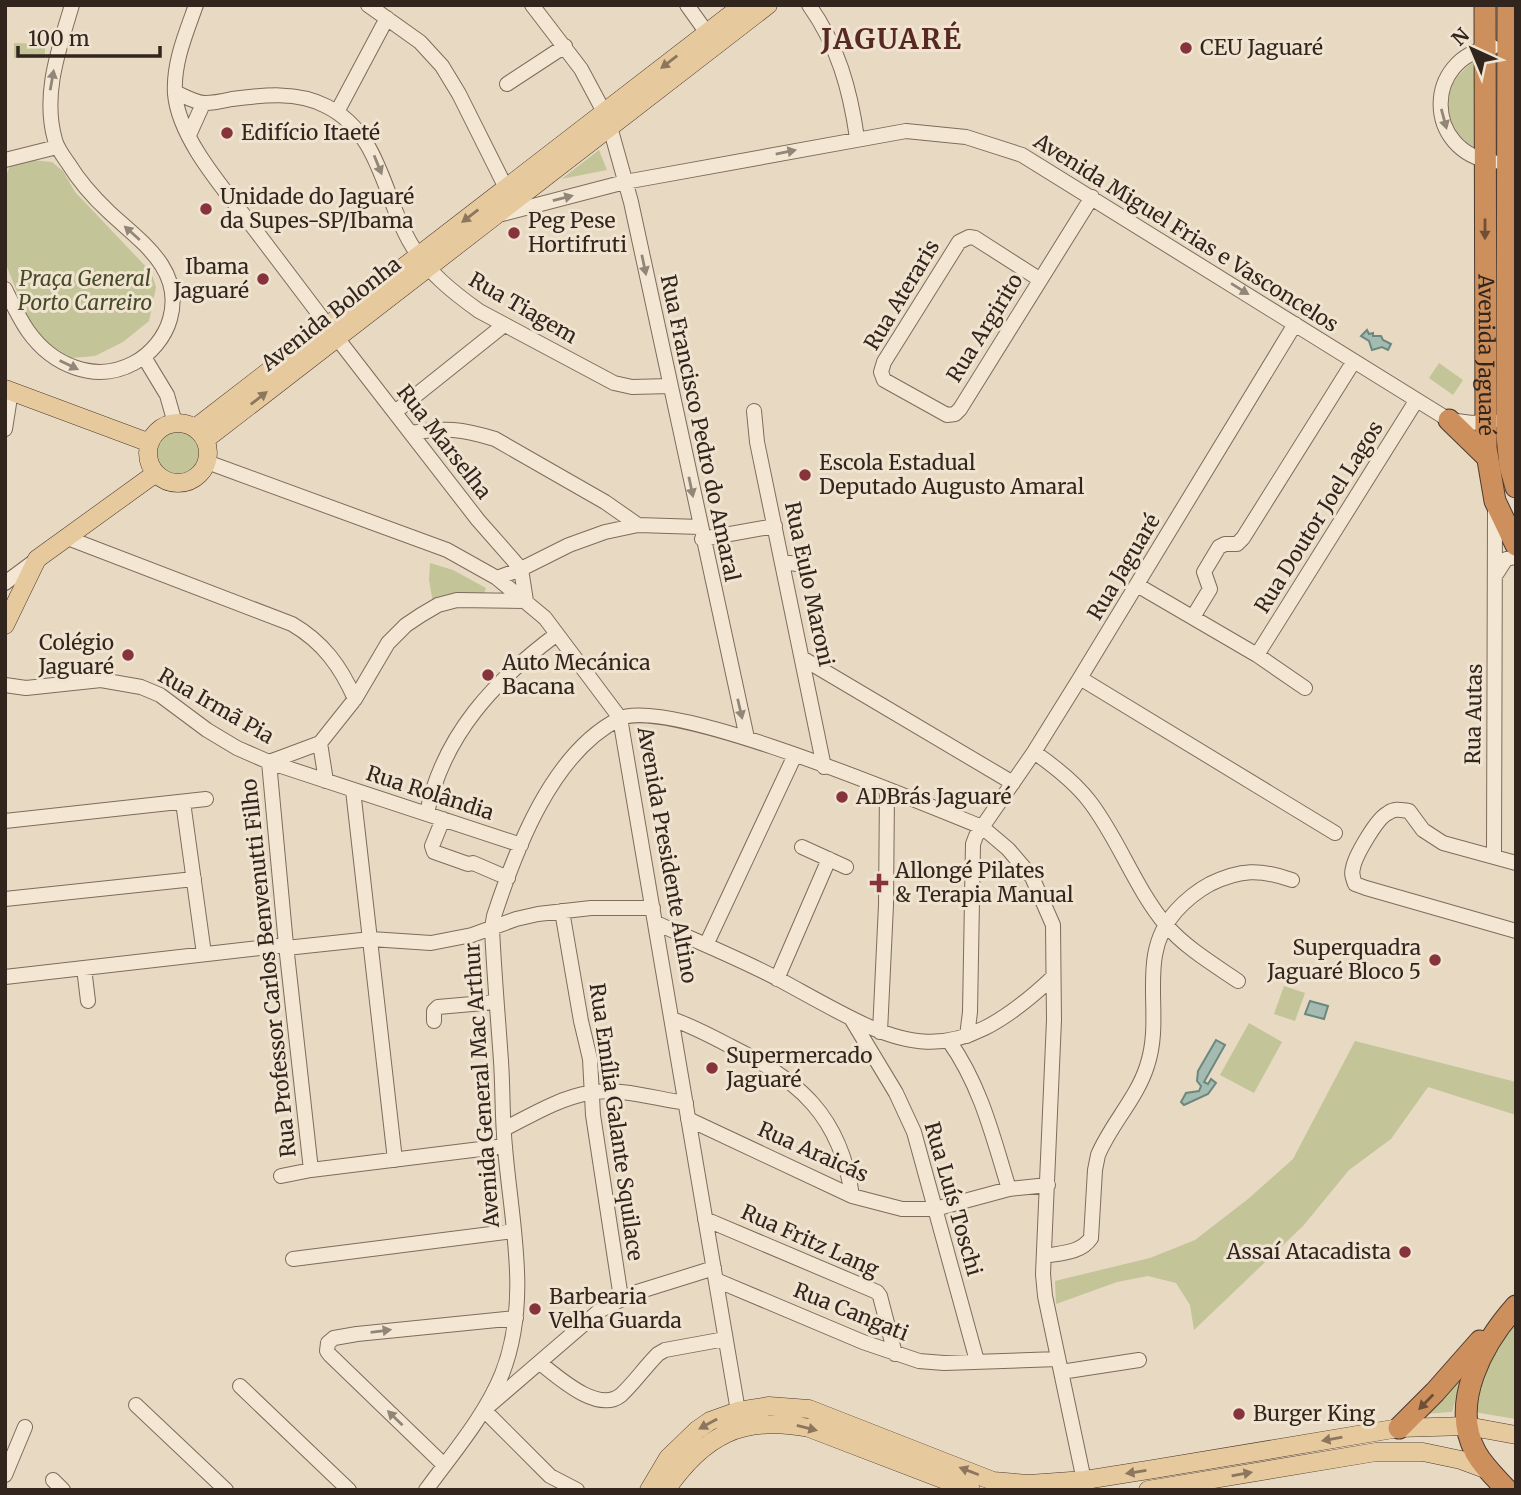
<svg xmlns="http://www.w3.org/2000/svg" width="1521" height="1495" font-family="Merriweather,serif">
<rect width="100%" height="100%" fill="#e7d9c2"/>
<!-- green -->
<path fill="#c3c498" d="M 14,43 L 45,44 L 45,58 L 14,58 Z
M 1475,60 L 1477,149 C 1455,139 1441,109 1452,86 C 1457,75 1466,68 1475,60 Z
M 599,150 L 607,170 L 561,179 L 564,177 Z
M 31,160 L 52,162 L 63,171 L 75,192 L 151,272 L 156,287 L 149,321 L 123,342 L 95,356 L 71,358 L 46,342 L 28,319 L 5,262 L 5,178 L 10,166 Z
M 1439,363 L 1463,380 L 1453,395 L 1429,378 Z
M155 452a23 23 0 1 1 46 0a23 23 0 1 1-46 0Z
M 430,563 L 453,570 L 486,588 L 484,593 L 442,599 L 433,603 L 429,580 Z
M 1284,986 L 1305,993 L 1295,1021 L 1274,1014 Z
M 1249,1023 L 1282,1042 L 1254,1093 L 1220,1075 Z
M 1355,1041 L 1516,1082 L 1516,1115 L 1428,1087 L 1391,1139 L 1349,1170 L 1303,1226 L 1194,1330 L 1190,1305 L 1176,1283 L 1148,1276 L 1117,1282 L 1056,1304 L 1055,1281 L 1150,1258 L 1195,1240 L 1248,1199 L 1293,1159 Z
M 1516,1311 L 1516,1419 L 1474,1412 L 1475,1387 Z
M 1476,1350 L 1460,1385 L 1452,1412 L 1423,1414 Z"/>
<!-- water -->
<path fill="#a4bbb2" stroke="#6c877e" stroke-width="2" d="M 1367,330 L 1369,334 L 1373,333 L 1373,336 L 1381,336 L 1383,340 L 1391,344 L 1388,350 L 1382,347 L 1372,350 L 1369,341 L 1361,336 Z
M 1310,1001 L 1328,1006 L 1324,1019 L 1305,1014 Z
M 1216,1040 L 1225,1045 L 1204,1082 L 1208,1084 L 1211,1079 L 1216,1083 L 1208,1094 L 1184,1105 L 1181,1102 L 1186,1093 L 1199,1091 L 1201,1086 L 1197,1081 L 1198,1071 Z"/>
<g fill="none" stroke-linecap="round" stroke-linejoin="round">
<!-- minor casing -->
<g stroke="#7f6b5c" stroke-width="16">
<path id="minor" d="M 196,5 C 186,33 173,63 175,94 C 179,140 226,191 253,227 C 278,260 303,293 328,326
M 368,5 L 420,42 L 442,66 L 459,94 L 506,188 L 513,194
M 532,5 L 581,69 L 604,112
M 687,5 L 707,33
M 809,5 C 838,46 850,89 857,138
M 1493,47 C 1423,57 1423,152 1494,162
M 507,84 L 565,46
M 175,92 C 184,96 196,103 205,103 C 214,103 223,101 232,99 C 263,95 297,91 326,106 C 381,133 383,197 411,244 C 427,272 454,293 479,311 L 614,383 L 632,387 L 670,386
M 337,112 L 387,18
M 610,127 L 631,202 L 747,738
M 189,135 L 203,104
M 5,160 L 57,147
M 502,214 L 625,182 L 906,131 L 966,137 L 1022,155 L 1449,420 L 1472,423 L 1493,421
M 1039,279 L 975,238 L 969,237 L 959,242 L 884,362 L 881,372 L 884,380 L 947,415 L 955,414 L 960,409 L 1092,197
M 5,289 C 12,303 19,318 28,331 C 52,365 95,384 134,363 C 151,354 165,337 170,319 C 184,269 140,241 109,212 C 93,197 79,181 68,163 C 63,156 57,148 55,140 C 42,94 59,49 72,5
M 337,338 L 478,520 L 521,569
M 144,357 L 167,395 L 175,423
M 754,411 L 757,442 L 824,767
M 395,412 L 504,325
M 5,429 L 11,391
M 411,433 C 445,427 462,429 495,439 L 605,502 L 638,525
M 207,462 L 447,550 L 497,578 L 545,618 L 620,718 L 738,1411
M 65,537 L 292,624 C 323,642 341,667 355,699
M 702,539 L 775,526
M 783,562 L 804,565
M 1497,573 L 1506,559 L 1516,557
M 497,578 L 521,569 L 569,545 L 605,532 L 638,525 L 700,527
M 5,583 L 36,560
M 1137,585 L 1257,655 L 1305,688
M 1193,617 L 1210,589 L 1204,572 L 1219,547 L 1225,544 L 1237,544 L 1243,538 L 1354,361
M 1257,655 L 1416,401
M 802,658 L 1013,783
M 1080,678 L 1335,833
M 5,685 L 26,688 L 101,680 L 141,687 L 160,695 L 207,730 L 237,748 L 269,762 L 320,743 L 355,699 L 388,643 L 406,625 L 421,615 L 438,605 L 457,600 L 526,601 L 521,569
M 320,743 L 326,781
M 1034,752 C 1054,766 1075,782 1090,802 C 1119,840 1135,888 1166,925 C 1186,948 1213,964 1238,981
M 353,790 L 395,1160
M 183,802 L 204,954
M 427,813 C 443,735 495,680 557,634
M 443,819 L 432,846 L 434,852 L 468,864 L 473,863 L 508,878
M 5,821 L 206,799
M 802,847 L 846,867
M 1494,856 L 1495,510
M 1516,863 L 1443,843 L 1423,830 L 1409,811 C 1401,810 1395,808 1388,813 C 1377,818 1355,856 1353,868 C 1351,874 1353,878 1355,884 L 1366,888 L 1516,931
M 5,899 L 194,879
M 562,911 L 581,1021 L 590,1059 L 593,1115 L 621,1298
M 656,923 C 698,942 741,959 782,981 C 897,1044 944,1080 1053,977
M 706,945 L 795,755
M 286,948 L 371,939 L 431,943 L 472,935 L 516,919 L 538,914 L 591,908 L 653,908
M 84,968 L 88,1001
M 5,977 L 286,945
M 777,979 L 829,859
M 672,1019 C 692,1026 711,1036 730,1046 C 799,1080 841,1116 852,1196
M 852,1020 L 896,1093 L 914,1132 L 977,1361
M 434,1021 L 434,1011 L 438,1007 L 495,1002
M 880,1032 L 886,905 L 887,790
M 967,1036 L 970,1012 L 973,844 L 976,836 L 1034,752 L 1080,678 L 1295,324
M 949,1041 C 981,1086 993,1137 1009,1189
M 688,1119 L 852,1196 L 902,1209 L 935,1209 L 1009,1189 L 1048,1185
M 504,1129 C 530,1116 559,1098 589,1093 C 619,1087 656,1099 686,1103
M 311,1170 L 286,945 L 269,762 L 521,845
M 281,1176 L 311,1170 L 505,1146
M 705,1219 L 877,1292 L 880,1296 L 895,1354
M 1044,1256 C 1061,1253 1081,1253 1091,1238 L 1095,1170 L 1098,1155 C 1111,1124 1137,1098 1147,1066 C 1165,1013 1135,957 1176,911 C 1186,900 1197,891 1210,884 C 1241,869 1260,869 1292,880
M 293,1259 L 514,1231
M 716,1280 L 863,1342 L 919,1361 L 944,1363 L 1058,1359
M 540,1363 C 558,1377 598,1414 621,1395 C 634,1383 645,1367 658,1354 L 665,1350 L 725,1339
M 1061,1372 L 1139,1360
M 240,1386 L 349,1490
M 136,1405 L 226,1490
M 444,1465 L 330,1355 L 327,1351 L 328,1343 L 334,1338 L 357,1334 L 516,1318
M 5,1475 L 25,1427
M 53,1480 L 63,1490
M 426,1490 C 453,1453 485,1416 502,1374 C 531,1300 511,1222 505,1147 C 502,1118 503,1090 501,1061 C 498,1017 494,973 492,928 L 494,916 C 516,849 552,753 619,719 C 666,694 924,804 982,827 L 1008,849 L 1032,877 L 1053,925 L 1054,1020 L 1043,1274 L 1045,1296 L 1086,1490
M 577,1490 L 550,1476 L 484,1410 L 599,1311 L 634,1293 L 714,1268"/>
</g>
<!-- major casing -->
<g stroke="#4d3a2f" stroke-width="19">
<path id="major" d="M 5,389 L 150,443
M148 453a30 30 0 1 1 60 0a30 30 0 1 1-60 0Z
M 195,428 L 743,5
M 205,440 L 768,5
M 5,625 L 37,559 L 156,473
M 649,1490 L 668,1458 L 697,1430 L 710,1421 L 738,1411 L 769,1406 L 809,1409 L 993,1481 L 1029,1484 L 1085,1480 L 1154,1469 L 1399,1428 L 1467,1426 L 1516,1435
M 666,1490 C 704,1435 742,1415 809,1428 L 971,1490
M 1148,1490 L 1376,1452 L 1423,1452 L 1461,1460 L 1488,1470"/>
</g>
<!-- highway casing -->
<g stroke="#4d3a2f" stroke-width="23">
<g id="highway">
<path id="s1" d="M 1485,5 L 1486,448 L 1495,501 L 1516,545"/>
<path d="M 1508,5 L 1507,435 L 1510,466 L 1516,487"/>
<path d="M 1449,420 L 1486,456"/>
<path d="M 1399,1428 L 1435,1392 L 1480,1341"/>
<path d="M 1507,1490 C 1496,1478 1484,1467 1476,1453 C 1449,1403 1483,1343 1516,1306"/>
</g>
</g>
<!-- minor -->
<use href="#minor" stroke="#f3e7d4" stroke-width="14"/>
<!-- major -->
<use href="#major" stroke="#e7c99e" stroke-width="18"/>
<!-- highway -->
<use href="#highway" stroke="#cd905d" stroke-width="21"/>
</g>
<!-- one-way arrows -->
<defs><path id="oneway-solid" d="M-6-.8H1V-3.2L6.5 0L1 3.2V.8H-6Z" transform="scale(1.75)"/></defs>
<g fill="#8c775e">
<use href="#oneway-solid" transform="translate(669 62) rotate(142)"/>
<use href="#oneway-solid" transform="translate(470 216) rotate(142)"/>
<use href="#oneway-solid" transform="translate(259 398) rotate(-38)"/>
<use href="#oneway-solid" transform="translate(708 1424) rotate(151)"/>
<use href="#oneway-solid" transform="translate(807 1428) rotate(14)"/>
<use href="#oneway-solid" transform="translate(1332 1439) rotate(170)"/>
<use href="#oneway-solid" transform="translate(969 1471) rotate(-159)"/>
<use href="#oneway-solid" transform="translate(1136 1472) rotate(171)"/>
<use href="#oneway-solid" transform="translate(1242 1474) rotate(-10)"/>
</g>
<g fill="#928679">
<use href="#oneway-solid" transform="translate(52 80) rotate(-80)"/>
<use href="#oneway-solid" transform="translate(1444 119) rotate(75)"/>
<use href="#oneway-solid" transform="translate(786 152) rotate(-11)"/>
<use href="#oneway-solid" transform="translate(378 165) rotate(68)"/>
<use href="#oneway-solid" transform="translate(563 198) rotate(-14)"/>
<use href="#oneway-solid" transform="translate(132 233) rotate(-138)"/>
<use href="#oneway-solid" transform="translate(644 265) rotate(78)"/>
<use href="#oneway-solid" transform="translate(1240 289) rotate(32)"/>
<use href="#oneway-solid" transform="translate(69 365) rotate(26)"/>
<use href="#oneway-solid" transform="translate(691 487) rotate(78)"/>
<use href="#oneway-solid" transform="translate(740 709) rotate(77)"/>
<use href="#oneway-solid" transform="translate(381 1331) rotate(-7)"/>
<use href="#oneway-solid" transform="translate(395 1418) rotate(-136)"/>
</g>
<g fill="#6f5037">
<use href="#oneway-solid" transform="translate(1485 229) rotate(90)"/>
<use href="#oneway-solid" transform="translate(1426 1402) rotate(134)"/>
</g>
<!-- markers -->
<g fill="#86333c" stroke="#f0e4d1" stroke-width="2.5">
<circle cx="1186" cy="48" r="7"/>
<circle cx="227" cy="133" r="7"/>
<circle cx="206" cy="209" r="7"/>
<circle cx="514" cy="233" r="7"/>
<circle cx="263" cy="279" r="7"/>
<circle cx="805" cy="475" r="7"/>
<circle cx="128" cy="655" r="7"/>
<circle cx="488" cy="675" r="7"/>
<circle cx="842" cy="797" r="7"/>
<path d="M875.5 872.5h7v7h7v7h-7v7h-7v-7h-7v-7h7z"/>
<circle cx="1435" cy="960" r="7"/>
<circle cx="712" cy="1068" r="7"/>
<circle cx="1405" cy="1252" r="7"/>
<circle cx="535" cy="1309" r="7"/>
<circle cx="1239" cy="1414" r="7"/>
</g>
<g text-anchor="middle" stroke-width="6" stroke-linejoin="round" paint-order="stroke">
<!-- poi labels -->
<g font-size="21" fill="#31251e" stroke="#f0e4d1" text-anchor="start">
<text x="1200" y="55">CEU Jaguaré</text>
<text x="241" y="140">Edifício Itaeté</text>
<text x="220" y="204">Unidade do Jaguaré<tspan x="220" dy="24">da Supes-SP/Ibama</tspan></text>
<text x="528" y="228">Peg Pese<tspan x="528" dy="24">Hortifruti</tspan></text>
<text x="249" y="274" text-anchor="end">Ibama<tspan x="249" dy="24">Jaguaré</tspan></text>
<text x="819" y="470">Escola Estadual<tspan x="819" dy="24">Deputado Augusto Amaral</tspan></text>
<text x="114" y="650" text-anchor="end">Colégio<tspan x="114" dy="24">Jaguaré</tspan></text>
<text x="502" y="670">Auto Mecánica<tspan x="502" dy="24">Bacana</tspan></text>
<text x="856" y="804">ADBrás Jaguaré</text>
<text x="895" y="878">Allongé Pilates<tspan x="895" dy="24">&amp; Terapia Manual</tspan></text>
<text x="1421" y="955" text-anchor="end">Superquadra<tspan x="1421" dy="24">Jaguaré Bloco 5</tspan></text>
<text x="726" y="1063">Supermercado<tspan x="726" dy="24">Jaguaré</tspan></text>
<text x="1391" y="1259" text-anchor="end">Assaí Atacadista</text>
<text x="549" y="1304">Barbearia<tspan x="549" dy="24">Velha Guarda</tspan></text>
<text x="1253" y="1421">Burger King</text>
</g>
<!-- street labels -->
<g font-size="21" fill="#31251e" stroke="#f0e4d1">
<text transform="translate(1186 233) rotate(32)" y="7">Avenida Miguel Frias e Vasconcelos</text>
<text transform="translate(902 295) rotate(-59)" y="7">Rua Ateraris</text>
<text transform="translate(523 308) rotate(30)" y="7">Rua Tiagem</text>
<text transform="translate(331 314) rotate(-38)" y="7">Avenida Bolonha</text>
<text transform="translate(985 328) rotate(-58)" y="7">Rua Argirito</text>
<text dy="7" stroke="none"><textPath href="#s1" startOffset="350">Avenida Jaguaré</textPath></text>
<text transform="translate(700 428) rotate(78)" y="7">Rua Francisco Pedro do Amaral</text>
<text transform="translate(444 442) rotate(52)" y="7">Rua Marselha</text>
<text transform="translate(1319 517) rotate(-58)" y="7">Rua Doutor Joel Lagos</text>
<text transform="translate(1124 567) rotate(-59)" y="7">Rua Jaguaré</text>
<text transform="translate(809 584) rotate(78)" y="7">Rua Eulo Maroni</text>
<text transform="translate(216 706) rotate(30)" y="7">Rua Irmã Pia</text>
<text transform="translate(1474 714) rotate(-89)" y="7">Rua Autas</text>
<text transform="translate(430 793) rotate(18)" y="7">Rua Rolândia</text>
<text transform="translate(667 855) rotate(80)" y="7">Avenida Presidente Altino</text>
<text transform="translate(269 968) rotate(-96)" y="7">Rua Professor Carlos Benvenutti Filho</text>
<text transform="translate(482 1085) rotate(-94)" y="7">Avenida General Mac Arthur</text>
<text transform="translate(616 1122) rotate(82)" y="7">Rua Emília Galante Squilace</text>
<text transform="translate(813 1152) rotate(24)" y="7">Rua Araicás</text>
<text transform="translate(953 1199) rotate(74)" y="7">Rua Luís Toschi</text>
<text transform="translate(810 1241) rotate(24)" y="7">Rua Fritz Lang</text>
<text transform="translate(851 1312) rotate(22)" y="7">Rua Cangati</text>
</g>
<!-- park labels -->
<g font-size="21" font-style="italic" fill="#454b27" stroke="#f0e4d1">
<text x="85" y="286">Praça General<tspan x="85" dy="24">Porto Carreiro</tspan></text>
</g>
<!-- district labels -->
<g font-size="28" font-weight="bold" letter-spacing="2" fill="#582923" stroke="#f0e4d1">
<text x="892" y="49">JAGUARÉ</text>
</g>
</g>
<!-- border -->
<rect width="1521" height="1495" fill="none" stroke="#31251e" stroke-width="14"/>
<!-- north arrow -->
<g transform="translate(1472 49) rotate(316)" stroke="#f0e4d1" stroke-width="5" paint-order="stroke">
<path d="M0-5L12 26L0 18L-12 26Z" fill="#31251e"/>
<text y="-10" font-size="19" font-weight="bold" text-anchor="middle" fill="#31251e">N</text>
</g>
<!-- scale -->
<path d="M18 46v10h142v-10" fill="none" stroke="#31251e" stroke-width="3.5"/>
<text x="28" y="46" font-size="21" fill="#31251e" stroke="#f0e4d1" stroke-width="5" paint-order="stroke">100 m</text>
</svg>
